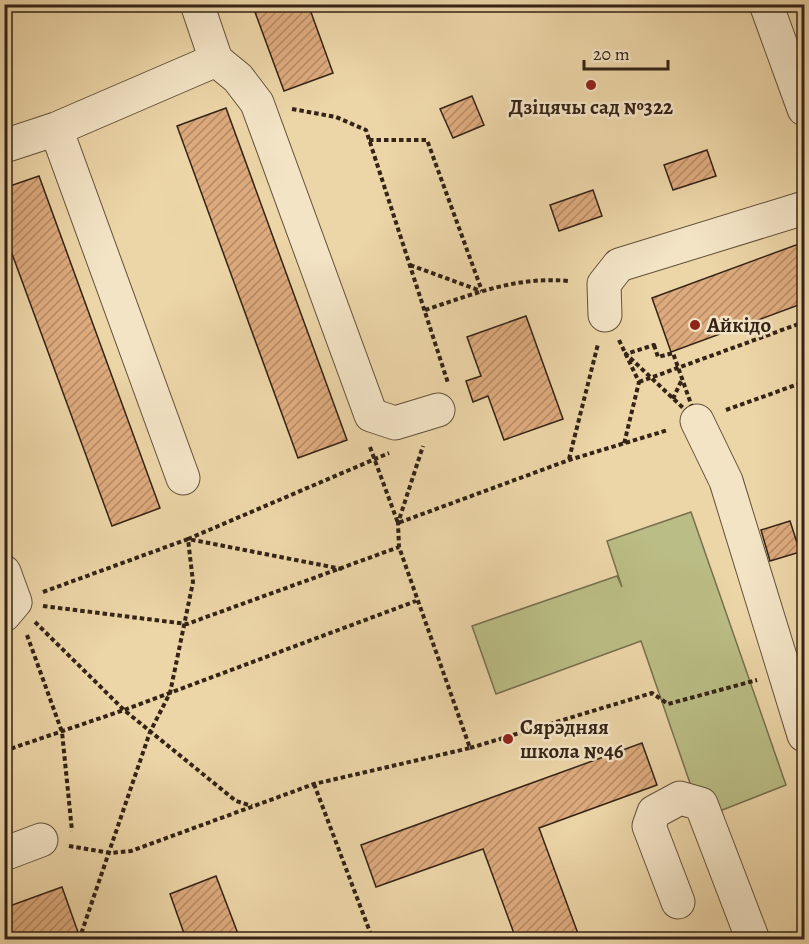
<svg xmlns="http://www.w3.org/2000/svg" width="809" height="944" font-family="Alegreya,serif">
<defs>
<pattern id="building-hatch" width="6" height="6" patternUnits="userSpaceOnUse" patternTransform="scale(1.5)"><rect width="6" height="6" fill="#ddaa7d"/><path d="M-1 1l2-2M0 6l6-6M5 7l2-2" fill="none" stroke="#b48a65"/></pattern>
</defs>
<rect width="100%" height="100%" fill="#ecd5a7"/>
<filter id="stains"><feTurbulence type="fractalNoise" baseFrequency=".00333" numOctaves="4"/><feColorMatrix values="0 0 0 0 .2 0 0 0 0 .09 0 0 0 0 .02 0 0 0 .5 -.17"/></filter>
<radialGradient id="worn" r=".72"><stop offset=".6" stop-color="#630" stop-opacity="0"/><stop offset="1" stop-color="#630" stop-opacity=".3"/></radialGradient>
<!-- pitch -->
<path fill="#babd85" stroke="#77704e" stroke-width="1.5" d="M 691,512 L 786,785 L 702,818 L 641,641 L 496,694 L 472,626 L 617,576 L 622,587 L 607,541 Z"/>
<!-- building -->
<path fill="url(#building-hatch)" stroke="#342316" stroke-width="1.5" d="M 252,4 L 308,4 L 333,73 L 284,91 Z
M 472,96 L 484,125 L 453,138 L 440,109 Z
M 226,108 L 347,440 L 298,458 L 177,126 Z
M 707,150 L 716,176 L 673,190 L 664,165 Z
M 39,176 L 160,508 L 112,526 L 4,232 L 4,188 Z
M 593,190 L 602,216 L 559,231 L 550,205 Z
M 804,242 L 804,303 L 671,352 L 652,298 Z
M 526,316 L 563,419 L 504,440 L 488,396 L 473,402 L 466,381 L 481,376 L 467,337 Z
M 790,521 L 800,552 L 770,561 L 761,530 Z
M 642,743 L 657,785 L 539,828 L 580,939 L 516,939 L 483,849 L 376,887 L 361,845 Z
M 216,876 L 240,939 L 186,939 L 170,894 Z
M 62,887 L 79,935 L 66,939 L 4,939 L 4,908 Z"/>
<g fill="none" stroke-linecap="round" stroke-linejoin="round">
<!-- minor casing -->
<g stroke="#62503a" stroke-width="35">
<path id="minor" d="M 197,4 L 216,60 L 238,78 L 257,103 L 371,415 L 395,423 L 438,410
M 766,4 L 804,109
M 56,129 L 183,478
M 4,146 L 56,129 L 216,60
M 605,315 L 604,284 L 619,265 L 804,208
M 697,421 L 726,481 L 804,735
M 4,572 L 15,602 L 4,615
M 4,854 L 41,840
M 678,902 L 649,826 L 654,812 L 680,798 L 701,804 L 753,940"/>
</g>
<!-- path -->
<path stroke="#342316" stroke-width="4" stroke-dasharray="4.5 3" stroke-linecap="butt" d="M 292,109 L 336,117 L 366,130 L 448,383
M 369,140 L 427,140 L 482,291
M 410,265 L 481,291
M 425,310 C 474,294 516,276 569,281
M 619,340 L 639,382 L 624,444
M 654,345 L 658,357 L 673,353 L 697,421 L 626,354 Z
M 639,382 L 804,322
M 673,399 L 682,379
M 726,410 L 804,382
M 370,447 L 398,523 L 569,460 L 668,430
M 569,459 L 598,344
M 43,592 L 188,539 L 342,569
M 43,606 L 187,624 L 399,547
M 35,622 L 124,710 L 236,801 L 252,806
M 27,635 L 62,732 L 72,831
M 470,748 L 652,693 L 668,704 L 757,680
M 4,751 L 124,710 L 416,601
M 314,784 L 373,940
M 69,846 L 110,853 L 131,851 L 314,784 L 470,748 L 399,547 L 398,523 L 423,446
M 79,940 L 150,732 L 170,693 L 193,582 L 188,539 L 389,453"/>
<!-- minor -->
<use href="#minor" stroke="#f3e4c6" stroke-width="33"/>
</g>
<!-- markers -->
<g fill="#8f2418" stroke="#f3e4c6" stroke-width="2">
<circle cx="591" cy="85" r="6"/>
<circle cx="695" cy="325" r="6"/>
<circle cx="508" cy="739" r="6"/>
</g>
<g text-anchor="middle" stroke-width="5" stroke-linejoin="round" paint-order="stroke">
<!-- poi labels -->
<g font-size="21" font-weight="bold" fill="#342316" stroke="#f3e4c6" text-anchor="start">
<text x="591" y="114" text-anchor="middle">Дзіцячы сад №322</text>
<text x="707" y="332">Айкідо</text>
<text x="520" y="734">Сярэдняя<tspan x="520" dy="24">школа №46</tspan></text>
</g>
</g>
<!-- margin -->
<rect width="809" height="944" fill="none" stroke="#ecd5a7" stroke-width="24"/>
<rect x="6" y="6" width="797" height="932" fill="none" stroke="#342316" stroke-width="3"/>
<rect x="12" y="12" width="785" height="920" fill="none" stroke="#342316" stroke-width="1.5"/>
<!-- scale -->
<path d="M584 60v9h84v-9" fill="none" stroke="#342316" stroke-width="3"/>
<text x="593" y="60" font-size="18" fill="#342316" stroke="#f3e4c6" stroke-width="4.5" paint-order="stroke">20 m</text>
<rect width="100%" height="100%" filter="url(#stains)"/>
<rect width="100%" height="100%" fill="url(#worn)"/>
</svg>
